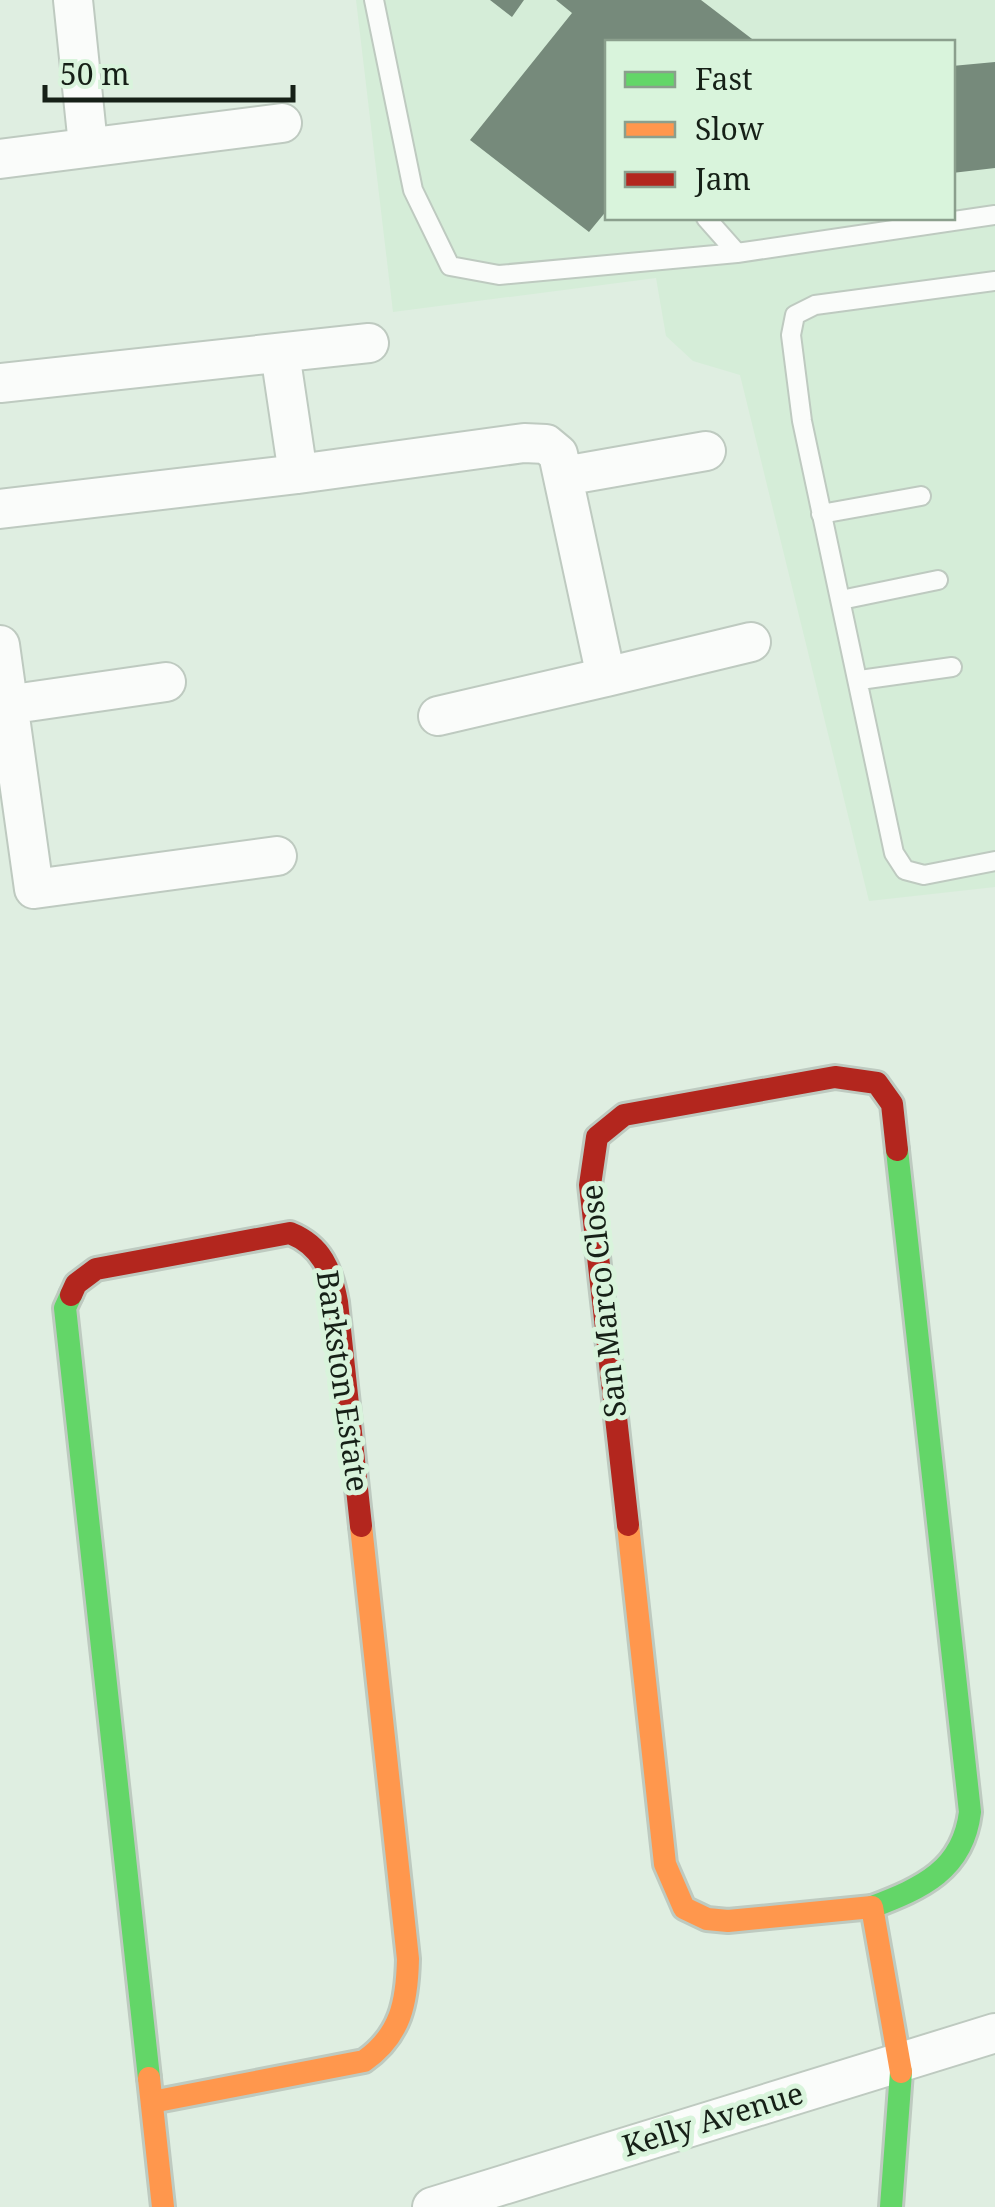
<svg xmlns="http://www.w3.org/2000/svg" width="995" height="2207" font-family="'Noto Serif',serif">
<rect width="100%" height="100%" fill="#dfeee1"/>
<!-- built -->
<path fill="#d5edd8" fill-rule="evenodd" d="M 356,0 L 995,0 L 995,887 L 869,901 L 740,375 L 693,361 L 666,336 L 656,278 L 393,312 ZM 608,42 L 952,42 L 952,218 L 608,218 Z"/>
<!-- building -->
<path fill="#768a7b" d="M 490,0 L 524,0 L 512,17 Z
M 556,0 L 701,0 L 756,42 L 608,42 L 608,209 L 589,232 L 470,140 L 572,13 Z
M 995,62 L 995,168 L 952,173 L 952,66 Z"/>
<g fill="none" stroke-linecap="round" stroke-linejoin="round">
<!-- lane casing -->
<g stroke="#becac0" stroke-width="22">
<path id="lane" d="M 374,0 L 413,190 L 450,266 L 499,275 L 737,253
M 706,218 L 737,253 L 995,215
M 995,281 L 815,305 L 795,315 L 791,335 L 802,421 L 894,853 L 905,870 L 924,875 L 995,861
M 821,514 L 921,496
M 841,600 L 938,580
M 860,680 L 952,667"/>
</g>
<!-- street casing -->
<g stroke="#becac0" stroke-width="42">
<path id="street" d="M 73,0 L 88,145
M 0,159 L 282,123
M 0,383 L 369,343
M 298,474 L 524,443 L 546,444 L 558,454 L 606,677 L 438,716
M 564,476 L 706,451
M 0,509 L 298,474 L 280,353
M 0,645 L 34,889 L 277,856
M 606,677 L 751,642
M 0,706 L 166,682
M 432,2207 L 995,2033"/>
</g>
<!-- fast casing -->
<g stroke="#becac0" stroke-width="28">
<path id="fast" d="M 71,1295 L 65,1308 L 149,2078
M 872,1907 C 922,1888 963,1870 970,1812 L 897,1150
M 891,2207 L 901,2072"/>
</g>
<!-- slow casing -->
<g stroke="#becac0" stroke-width="28">
<path id="slow" d="M 628,1525 L 665,1864 L 684,1908 L 707,1919 L 728,1921 L 872,1907 L 901,2072
M 149,2078 L 163,2207
M 152,2102 L 364,2061 C 401,2035 407,2002 408,1959 L 361,1526"/>
</g>
<!-- jam casing -->
<g stroke="#becac0" stroke-width="28">
<path id="jam" d="M 71,1295 L 76,1284 L 96,1269 L 290,1233 C 322,1246 331,1270 337,1302 L 361,1526
M 628,1525 L 590,1185 L 597,1137 L 624,1115 L 835,1077 L 877,1083 L 892,1104 L 897,1150"/>
</g>
<!-- lane -->
<use href="#lane" stroke="#fafcfa" stroke-width="18"/>
<!-- street -->
<use href="#street" stroke="#fafcfa" stroke-width="38"/>
<!-- fast -->
<use href="#fast" stroke="#63d668" stroke-width="22"/>
<!-- slow -->
<use href="#slow" stroke="#ff974d" stroke-width="22"/>
<!-- jam -->
<use href="#jam" stroke="#b3261e" stroke-width="22"/>
</g>
<g text-anchor="middle" stroke-width="10" stroke-linejoin="round" paint-order="stroke">
<!-- street labels -->
<g font-size="30" fill="#162017" stroke="#d9f4dc">
<text transform="translate(604 1301) rotate(-96)" y="10">San Marco Close</text>
<text transform="translate(342 1381) rotate(82)" y="10">Barkston Estate</text>
<text transform="translate(713 2120) rotate(-17)" y="10">Kelly Avenue</text>
</g>
</g>
<!-- legend -->
<rect x="605" y="40" width="350" height="180" fill="#d9f4dc" stroke="#8b9f8d" stroke-width="2.5"/>
<rect x="625" y="72" width="50" height="15" fill="#63d668" stroke="#8b9f8d" stroke-width="2.5"/>
<text x="695" y="90" font-size="30" fill="#162017">Fast</text>
<rect x="625" y="122" width="50" height="15" fill="#ff974d" stroke="#8b9f8d" stroke-width="2.5"/>
<text x="695" y="140" font-size="30" fill="#162017">Slow</text>
<rect x="625" y="172" width="50" height="15" fill="#b3261e" stroke="#8b9f8d" stroke-width="2.5"/>
<text x="695" y="190" font-size="30" fill="#162017">Jam</text>
<!-- scale -->
<path d="M45 85v15h248v-15" fill="none" stroke="#162017" stroke-width="5"/>
<text x="60" y="85" font-size="30" fill="#162017" stroke="#d9f4dc" stroke-width="8" paint-order="stroke">50 m</text>
</svg>
